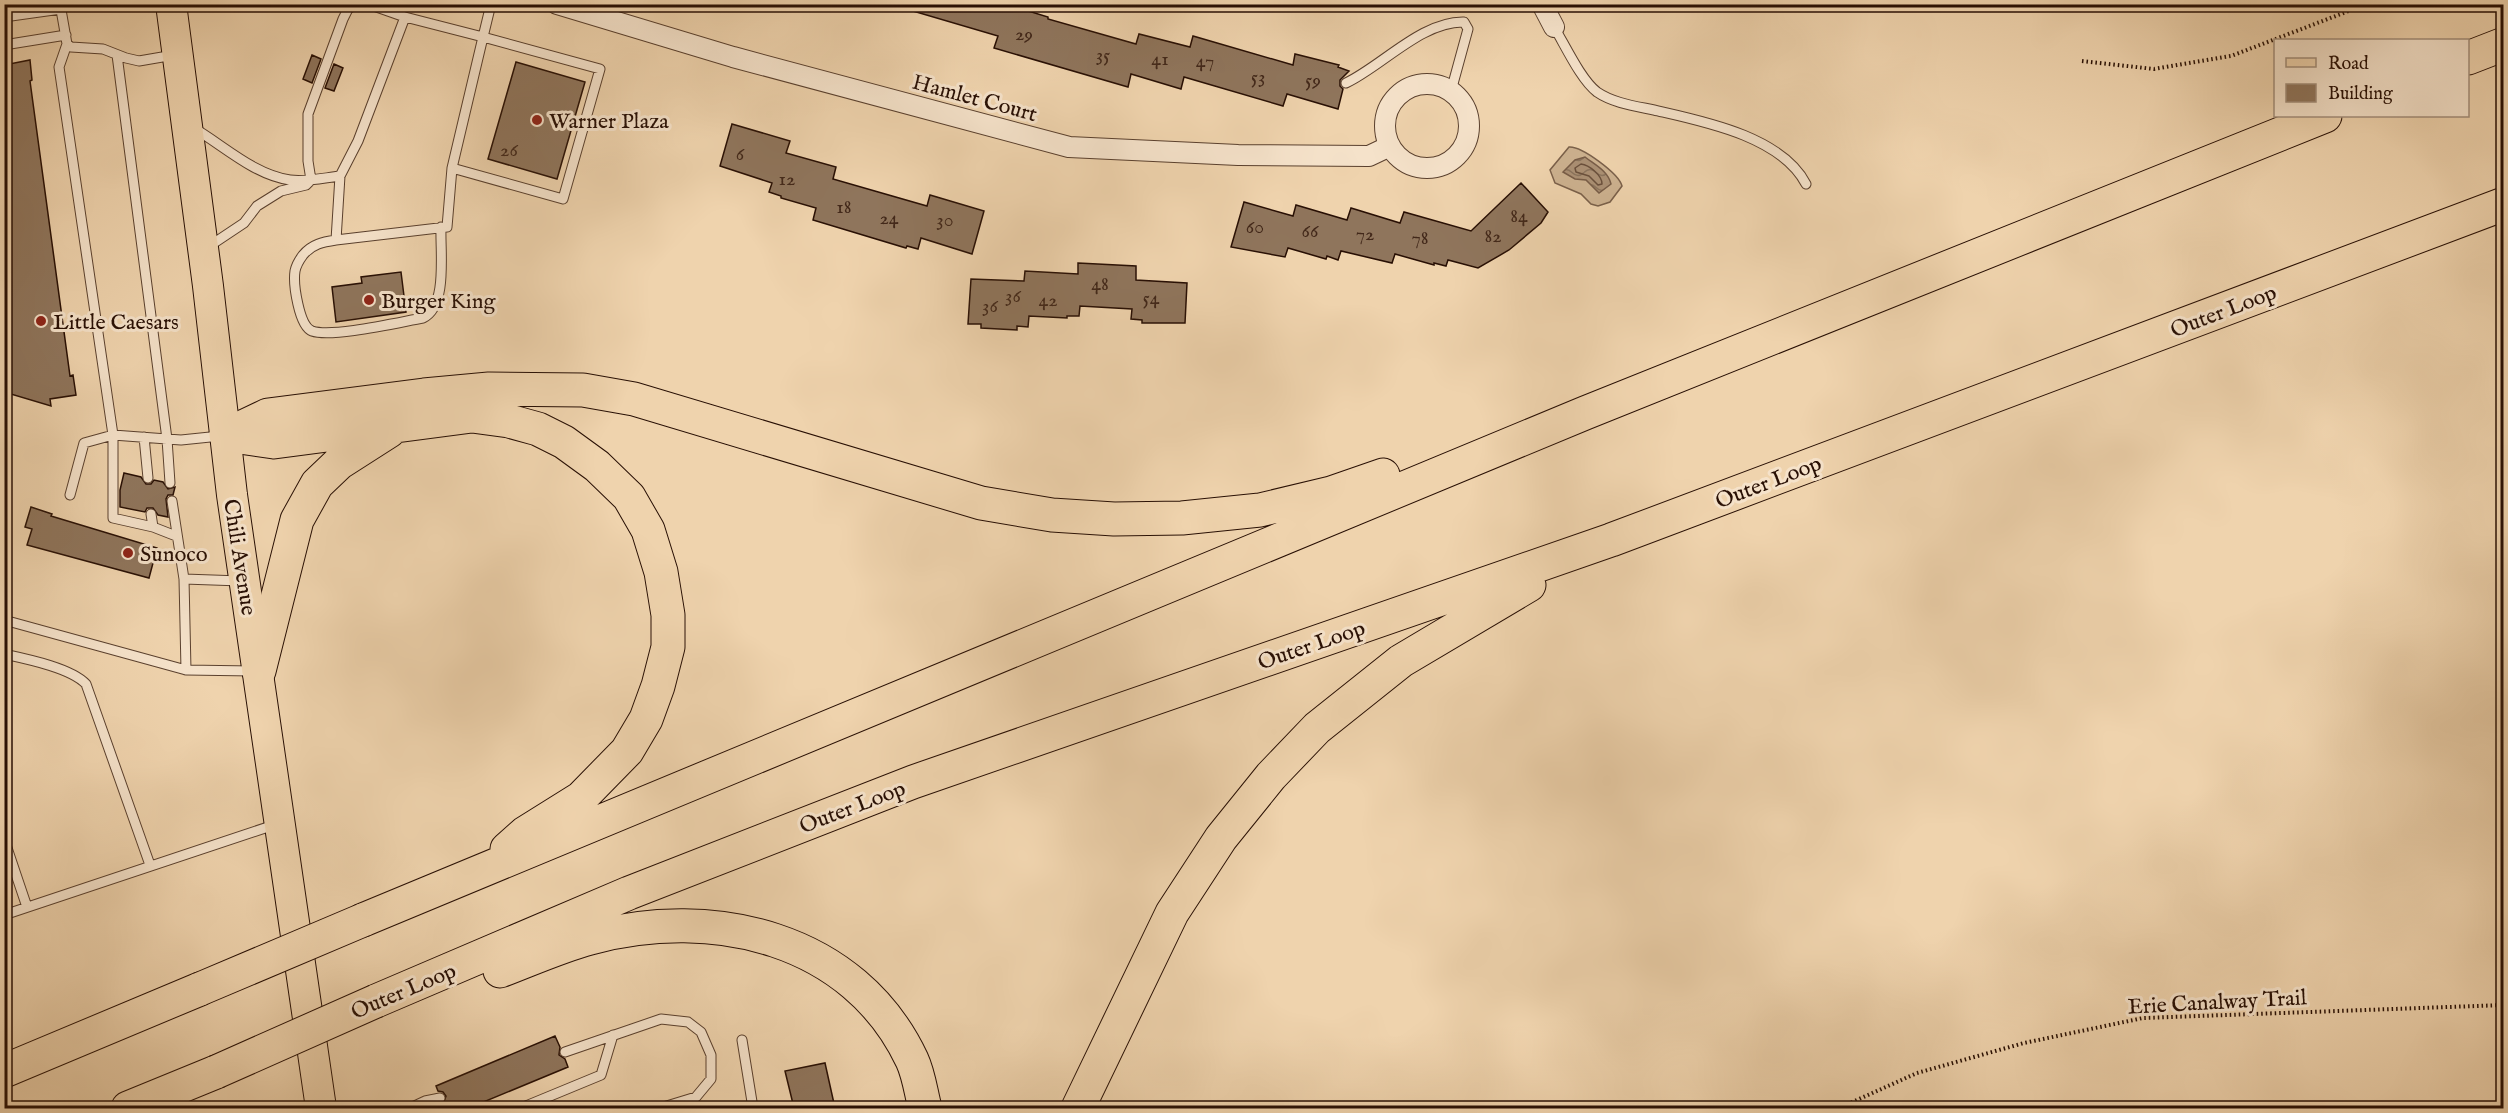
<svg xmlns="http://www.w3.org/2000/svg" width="2508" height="1113" font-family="'IM FELL English',serif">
<defs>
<pattern id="water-waves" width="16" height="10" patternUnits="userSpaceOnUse" patternTransform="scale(1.5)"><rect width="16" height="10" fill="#ab9074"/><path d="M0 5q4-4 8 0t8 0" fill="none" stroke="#8b745d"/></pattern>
</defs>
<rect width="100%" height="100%" fill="#efd3ad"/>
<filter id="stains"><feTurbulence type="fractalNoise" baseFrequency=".00333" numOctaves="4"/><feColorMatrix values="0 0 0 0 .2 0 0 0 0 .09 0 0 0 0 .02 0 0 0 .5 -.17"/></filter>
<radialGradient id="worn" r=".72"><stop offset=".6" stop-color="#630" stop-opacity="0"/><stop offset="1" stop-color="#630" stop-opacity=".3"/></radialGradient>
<!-- garden -->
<path fill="#cdb290" stroke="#7a604a" stroke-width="1.5" d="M 1569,147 C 1582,146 1619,174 1622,186 L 1610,202 L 1598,206 L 1591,204 L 1581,194 L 1555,183 L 1550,170 Z"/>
<!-- water -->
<path fill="url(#water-waves)" stroke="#775c47" stroke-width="1.5" d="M 1585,157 C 1595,165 1608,171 1611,184 L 1599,193 L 1586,180 L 1575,179 L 1563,172 L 1575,160 Z"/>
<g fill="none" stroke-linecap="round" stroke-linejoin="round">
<!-- shore -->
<path stroke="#6a503c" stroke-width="1.5" d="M 1581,164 C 1589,165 1602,175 1602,184 L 1598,185 L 1589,176 L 1576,172 L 1575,168 Z"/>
</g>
<!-- building -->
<path fill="#8f755c" stroke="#280f04" stroke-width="1.5" d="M 907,4 L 1005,4 L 1048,17 L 1048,19 L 1136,44 L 1139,34 L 1190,47 L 1193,36 L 1293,65 L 1295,54 L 1339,65 L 1338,67 L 1349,71 L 1340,80 L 1340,86 L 1343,89 L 1338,109 L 1287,94 L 1283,106 L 1184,77 L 1181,89 L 1131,74 L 1128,87 L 994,48 L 998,36 L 906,9 Z
M 312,55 L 321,59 L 312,83 L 303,79 Z
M 30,60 L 32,80 L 30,81 L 70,376 L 73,375 L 76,395 L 50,399 L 51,406 L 4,392 L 4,65 Z
M 516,62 L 585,82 L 557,179 L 488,159 Z
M 334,64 L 343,68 L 334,91 L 325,88 Z
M 732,124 L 790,141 L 786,153 L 836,167 L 833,179 L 927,206 L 930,195 L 984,211 L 972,254 L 921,238 L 918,249 L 907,246 L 906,248 L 813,220 L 816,208 L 781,198 L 781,196 L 769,192 L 772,183 L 720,166 Z
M 1521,183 L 1548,212 L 1541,223 L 1509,250 L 1478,268 L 1448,260 L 1446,266 L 1434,263 L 1434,265 L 1395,254 L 1392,263 L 1341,251 L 1338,260 L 1327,256 L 1326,259 L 1288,248 L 1285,257 L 1231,247 L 1244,202 L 1293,216 L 1296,205 L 1347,220 L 1351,208 L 1400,223 L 1404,212 L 1471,231 Z
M 1078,263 L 1136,266 L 1136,280 L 1187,283 L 1185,323 L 1142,323 L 1142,320 L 1131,319 L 1132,309 L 1080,306 L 1079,316 L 1067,316 L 1067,318 L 1029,316 L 1028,327 L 1017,326 L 1017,330 L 981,328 L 981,324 L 968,324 L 971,279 L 1024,281 L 1025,271 L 1078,274 Z
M 401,272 L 406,312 L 336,322 L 332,287 L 362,283 L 361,277 Z
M 124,473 L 141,477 L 146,484 L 151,484 L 154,480 L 163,482 L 168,489 L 175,487 L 173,495 L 168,495 L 166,499 L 168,517 L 158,515 L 153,508 L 147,508 L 145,512 L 120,507 L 120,490 Z
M 31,507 L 52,514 L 51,516 L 157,548 L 149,578 L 27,545 L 32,529 L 25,527 Z
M 555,1036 L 560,1047 L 559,1055 L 565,1059 L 568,1067 L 469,1108 L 445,1108 L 443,1104 L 446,1096 L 443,1092 L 438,1091 L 436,1086 Z
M 825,1063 L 835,1108 L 794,1108 L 785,1071 Z"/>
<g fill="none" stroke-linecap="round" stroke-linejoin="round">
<!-- lane casing -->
<g stroke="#5a402e" stroke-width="11">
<path id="lane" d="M 60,4 L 67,44 L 71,47 L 103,49 L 126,58 L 139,61 L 174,55
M 368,4 L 405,17
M 4,17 L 61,9
M 1554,27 C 1565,45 1581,80 1597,92 C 1613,103 1635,106 1654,110 C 1702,121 1781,136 1806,184
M 67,44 L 59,67 L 113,435 L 167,439 L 170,483
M 4,45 L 66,35
M 117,55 L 167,439 L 181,440 L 220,436
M 1346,83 C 1382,66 1422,21 1464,22 L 1468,29 L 1451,91
M 192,127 C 223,145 254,175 290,180 C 307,182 323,178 340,176 L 358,141 L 405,17 L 483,37 L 491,4
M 340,176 L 336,240 L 447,227 L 452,168 L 483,37 L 600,69 L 563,199 L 452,168
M 311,180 L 308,161 L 308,114 L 343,19 L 348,9 L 356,4
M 336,240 C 323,242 312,244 303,255 C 300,259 296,266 295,271 C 293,284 299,326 312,331 C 332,338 400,322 423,318 C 448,306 440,252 441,227
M 208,247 L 244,223 L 257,206 L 281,191 L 306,185 L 311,180
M 144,437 L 148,478
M 70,495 L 84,443 L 113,435 L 113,518 L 153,527 L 176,536
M 172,501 L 184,579 L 241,581
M 151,514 L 153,527
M 184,579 L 186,670 L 253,671
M 4,620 L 186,670
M 4,654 C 27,659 71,668 86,684 L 150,865
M 4,839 L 27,907
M 4,915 L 274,825
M 742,1040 L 753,1108
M 565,1052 L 661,1019 L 688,1022 L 701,1032 L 711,1055 L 711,1079 L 696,1097 L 660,1108
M 410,1108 L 425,1101 L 440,1098
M 521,1108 L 601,1075 L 613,1035"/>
</g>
<!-- street casing -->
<g stroke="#5a402e" stroke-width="22">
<path id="street" d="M 557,4 L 733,57 L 1069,147 L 1238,155 L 1369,156 L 1390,146
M 1542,4 L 1554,27
M1385 126a42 42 0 1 1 84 0a42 42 0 1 1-84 0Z"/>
</g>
<!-- primary casing -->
<g stroke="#280f04" stroke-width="32">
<path id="primary" d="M 171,4 L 208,286 L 232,495 L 321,1108"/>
</g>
<!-- highway casing -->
<g stroke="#280f04" stroke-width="35">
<path id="highway" d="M 2468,58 L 2504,44
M 226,435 L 268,415 L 424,395 L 489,389 L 583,390 L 634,399 L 981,503 L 1052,515 L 1114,519 L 1182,518 L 1260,510 L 1331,493 L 1383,475
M 226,435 L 274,442 L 472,416 L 509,421 L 538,429 L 564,442 L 597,466 L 629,497 L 648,530 L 661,572 L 668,615 L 668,647 L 658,686 L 646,719 L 627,751 L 581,798 L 525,833 L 507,849
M 259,671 L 297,520 L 317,484 L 339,463 L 389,431
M 363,920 L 1585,413 L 2325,116
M 500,971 C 529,960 560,946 590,938 C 713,905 854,937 912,1060 C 919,1075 921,1093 925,1108
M 376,1001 L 629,893 L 913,782 L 1611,540 L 2504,204
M 4,1071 L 200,989
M 128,1108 L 216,1072
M 1078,1108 L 1172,913 L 1221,838 L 1271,776 L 1317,728 L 1401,661 L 1529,585"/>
</g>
<!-- path -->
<path stroke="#280f04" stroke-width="4" stroke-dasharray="1.5 3" stroke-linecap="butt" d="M 2082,61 L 2154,69 L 2231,56 L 2367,4
M 1839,1108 L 1917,1073 L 2024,1043 L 2143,1018 L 2504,1005"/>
<!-- lane -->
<use href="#lane" stroke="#f5e2ca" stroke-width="9"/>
<!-- street -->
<use href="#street" stroke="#f5e2ca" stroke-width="20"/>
<!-- primary -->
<use href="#primary" stroke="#efd3ad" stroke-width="30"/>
<!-- highway -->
<use href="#highway" stroke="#efd3ad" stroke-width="33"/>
<!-- highway-bridge casing -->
<g stroke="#280f04" stroke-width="35" stroke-linecap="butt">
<path id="highway-bridge" d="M 200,989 L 363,920
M 216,1072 L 376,1001"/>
</g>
<!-- highway-bridge -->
<use href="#highway-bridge" stroke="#efd3ad" stroke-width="33"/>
</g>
<!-- markers -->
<g fill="#8f2418" stroke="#f5e2ca" stroke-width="2">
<circle cx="537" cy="120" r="6"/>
<circle cx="369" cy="300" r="6"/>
<circle cx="41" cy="321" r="6"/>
<circle cx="128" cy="553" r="6"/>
</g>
<g text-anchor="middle" stroke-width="6" stroke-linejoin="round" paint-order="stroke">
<!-- number labels -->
<g font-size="20" fill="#42281a">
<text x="1024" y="40">29</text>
<text x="1103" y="61">35</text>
<text x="1160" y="65">41</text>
<text x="1205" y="67">47</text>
<text x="1258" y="83">53</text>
<text x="1313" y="86">59</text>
<text x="509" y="156">26</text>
<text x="740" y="160">6</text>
<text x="787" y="185">12</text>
<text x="844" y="213">18</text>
<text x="1519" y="222">84</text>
<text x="889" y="224">24</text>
<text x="945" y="226">30</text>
<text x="1255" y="233">60</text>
<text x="1310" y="237">66</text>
<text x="1365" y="240">72</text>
<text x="1493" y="242">82</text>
<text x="1420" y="244">78</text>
<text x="1100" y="290">48</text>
<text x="1013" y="302">36</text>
<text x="1151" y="304">54</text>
<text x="1048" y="306">42</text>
<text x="990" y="312">36</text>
</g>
<!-- street labels -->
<g font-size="22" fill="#280f04" stroke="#f5e2ca">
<text transform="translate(975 97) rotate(15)" y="8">Hamlet Court</text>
<text transform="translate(2223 310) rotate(-21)" y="8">Outer Loop</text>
<text transform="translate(1768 481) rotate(-21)" y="8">Outer Loop</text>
<text transform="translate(241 557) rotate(81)" y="8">Chili Avenue</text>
<text transform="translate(1311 644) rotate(-19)" y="8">Outer Loop</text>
<text transform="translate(852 806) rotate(-21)" y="8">Outer Loop</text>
<text transform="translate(403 990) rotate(-23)" y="8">Outer Loop</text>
<text transform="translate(2217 1001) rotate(-3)" y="8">Erie Canalway Trail</text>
</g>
<!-- poi labels -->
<g font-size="22" fill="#280f04" stroke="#f5e2ca" text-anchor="start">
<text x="549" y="128">Warner Plaza</text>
<text x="381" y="308">Burger King</text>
<text x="53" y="329">Little Caesars</text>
<text x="140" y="561">Sunoco</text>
</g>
</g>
<!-- margin -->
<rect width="2508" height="1113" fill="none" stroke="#efd3ad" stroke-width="24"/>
<rect x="6" y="6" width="2496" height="1101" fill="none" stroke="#280f04" stroke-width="3"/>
<rect x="12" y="12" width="2484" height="1089" fill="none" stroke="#280f04" stroke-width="1.5"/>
<!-- legend -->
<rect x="2274" y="39" width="195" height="78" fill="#f5e2ca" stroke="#a38e7b" stroke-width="1.5"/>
<rect x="2286" y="58" width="30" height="9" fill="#efd3ad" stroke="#a38e7b" stroke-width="1.5"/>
<text x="2328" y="69" font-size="18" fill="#280f04">Road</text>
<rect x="2286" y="84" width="30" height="18" fill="#8f755c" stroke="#a38e7b" stroke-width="1.5"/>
<text x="2328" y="99" font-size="18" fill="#280f04">Building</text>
<rect width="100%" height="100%" filter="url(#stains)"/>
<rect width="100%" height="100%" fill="url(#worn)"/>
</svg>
